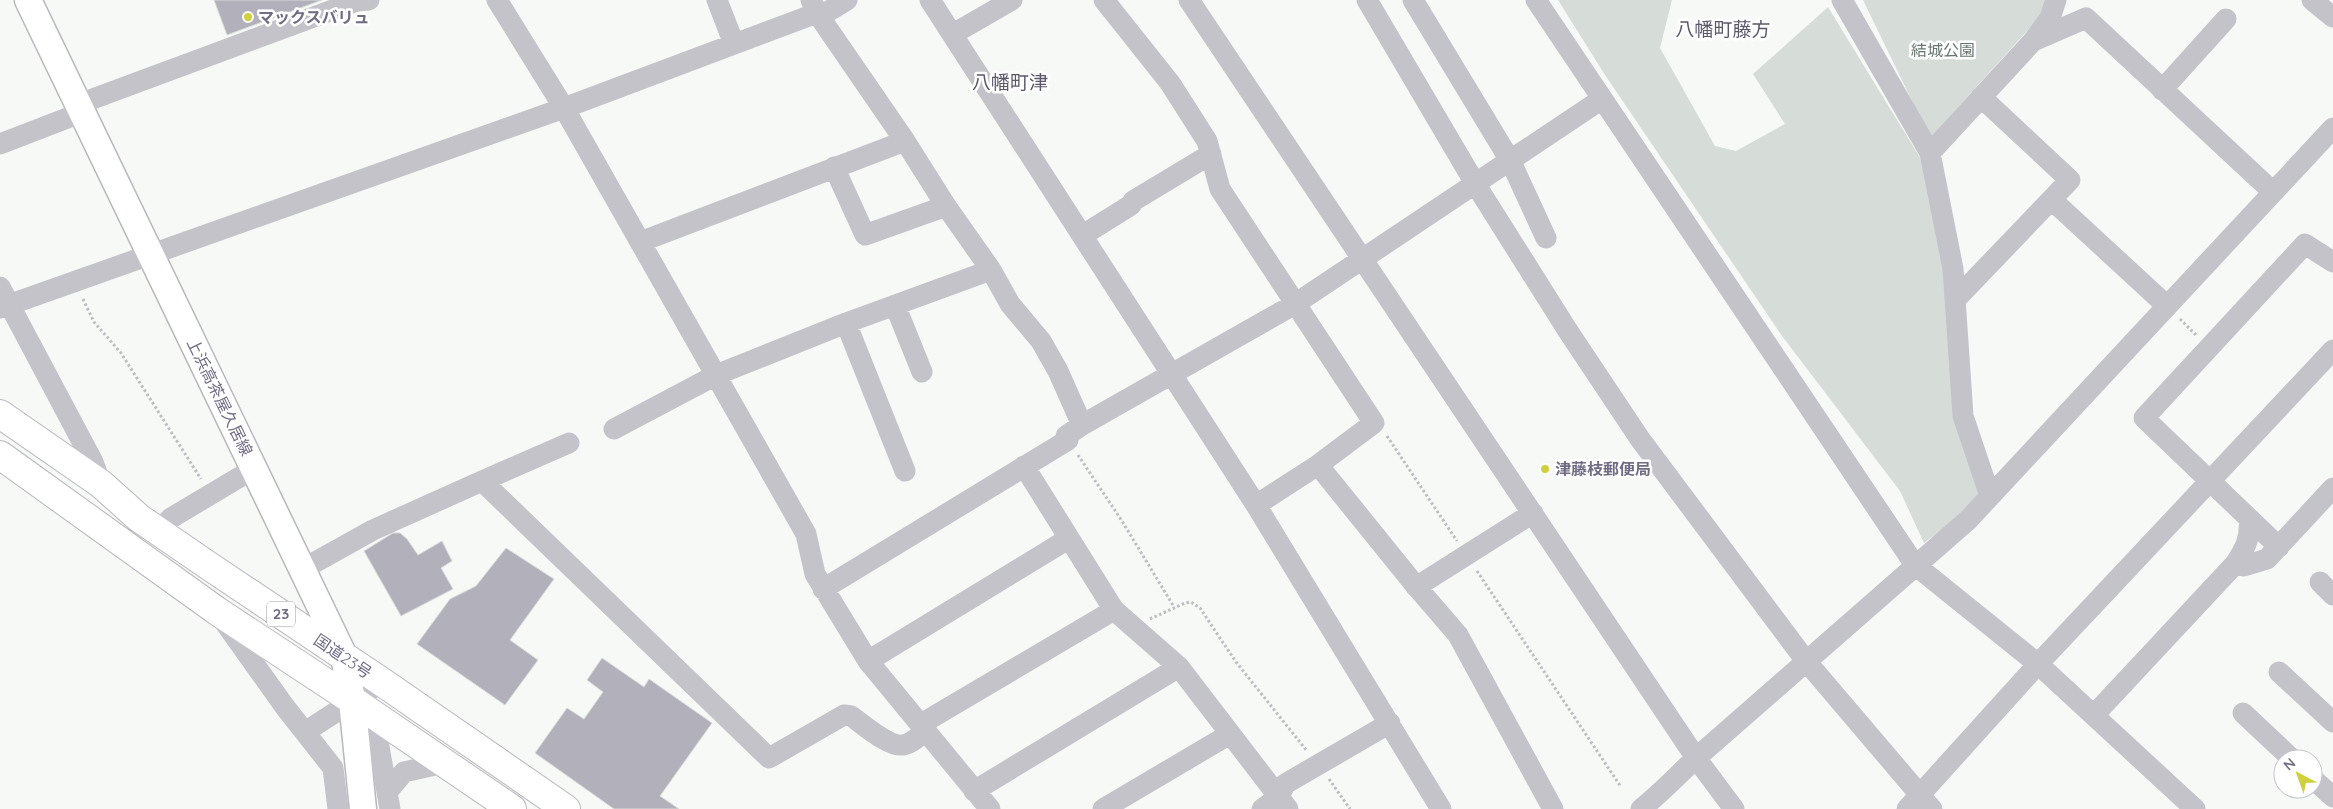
<svg xmlns="http://www.w3.org/2000/svg" width="2333" height="809" font-family="Quicksand,'Noto Sans JP',sans-serif">
<rect width="100%" height="100%" fill="#f7f9f7"/>
<!-- green -->
<path fill="#d6ddd9" d="M 1558,0 L 1672,0 L 1660,48 L 1715,146 L 1736,151 L 1785,124 L 1753,74 L 1828,7 L 1924,164 L 1945,268 L 1979,496 L 1962,515 L 1924,543 L 1900,491 L 1782,336 L 1605,75 Z
M 1863,0 L 2049,0 L 2046,10 L 1930,138 Z"/>
<!-- building -->
<path fill="#b2b1bb" stroke="#d9dbd9" d="M 214,0 L 322,0 L 227,35 Z
M 393,533 L 400,533 L 407,539 L 418,555 L 442,541 L 452,561 L 441,568 L 453,589 L 401,616 L 364,551 Z
M 506,548 L 554,579 L 510,640 L 538,660 L 505,705 L 417,644 L 450,599 L 476,586 Z
M 602,658 L 644,687 L 649,679 L 712,723 L 660,796 L 679,809 L 614,809 L 535,753 L 567,708 L 584,719 L 603,692 L 587,680 Z"/>
<g fill="none" stroke-linecap="round" stroke-linejoin="round">
<!-- major casing -->
<g stroke="#b8b7be" stroke-width="29">
<path id="major" d="M 28,0 L 344,656 L 352,700 L 363,809"/>
</g>
<!-- highway casing -->
<g stroke="#b8b6bc" stroke-width="30">
<path id="highway" d="M 0,414 L 101,484 L 139,518 L 209,566 L 382,682 L 566,809
M 0,455 L 217,611 L 352,700 L 512,809"/>
</g>
<!-- path -->
<path stroke="#bebdc2" stroke-width="3" stroke-dasharray="2.5 2.5" stroke-linecap="butt" d="M 83,299 L 94,322 L 121,353 L 201,479
M 2180,319 L 2197,336
M 1387,436 L 1457,541
M 1078,455 L 1122,521 L 1174,607
M 1477,571 L 1621,787
M 1150,619 L 1185,603 L 1191,602 L 1200,608 L 1236,662 L 1307,751
M 1329,779 L 1350,809"/>
<!-- minor -->
<path stroke="#c5c3ca" stroke-width="21" d="M 497,0 L 564,108 L 789,504 L 806,534 L 815,574 L 868,661 L 990,809
M 717,0 L 734,44
M 930,0 L 1256,505 L 1441,809
M 1104,0 L 1170,83 L 1207,141 L 1220,189 L 1374,423 L 1318,465 L 1256,505
M 1189,0 L 1696,758 L 1734,809
M 1367,0 L 1476,185 L 1568,331 L 1640,439 L 1806,661 L 1932,809
M 1413,0 L 1511,162 L 1546,238
M 1536,0 L 1915,565 L 2038,664 L 2195,809
M 1842,0 L 1930,153 L 1953,269 L 1963,416 L 1990,496
M 2312,0 L 2333,17
M 817,13 L 905,141 L 946,206 L 991,270 L 1010,304 L 1041,341 L 1058,371 L 1082,425
M 819,17 L 847,0
M 953,34 L 1012,0
M 2033,41 L 2086,18 L 2273,192
M 2162,90 L 2226,19
M 79,104 L 357,1 L 369,0
M 0,144 L 83,112
M 1930,153 L 2033,41 L 2050,18 L 2056,0
M 834,167 L 865,235 L 946,206
M 2052,200 L 2167,306
M 1083,235 L 1131,205 L 1133,201 L 1211,154
M 640,242 L 905,141
M 0,287 L 93,462 L 101,484
M 1956,299 L 2070,180 L 1981,97
M 895,305 L 922,372
M 0,308 L 564,108 L 817,13 L 811,0
M 846,323 L 905,471
M 614,429 L 716,375 L 846,323 L 991,270
M 1318,465 L 1415,585 L 1458,635 L 1553,809
M 1024,466 L 1114,610 L 1179,667 L 1288,809
M 482,481 L 569,443
M 158,531 L 171,518 L 255,468
M 2279,547 L 2144,418 L 2305,244 L 2333,262
M 2235,564 L 2244,566 L 2267,559 L 2333,488
M 303,569 L 373,530 L 482,481 L 769,758 L 844,715 L 851,716 C 863,724 888,747 903,745 C 911,744 919,736 926,731
M 2320,582 L 2333,595
M 1416,587 L 1533,513
M 823,589 L 1068,440 L 1066,436 L 1082,425 L 1295,304 L 1602,99
M 223,620 L 285,707 L 333,768 L 338,809
M 868,661 L 1068,539
M 2279,672 L 2333,722
M 357,706 L 378,741 L 390,809
M 2243,713 L 2292,759
M 2094,715 L 2235,564 C 2245,549 2251,537 2249,519
M 921,724 L 1114,610
M 305,732 L 382,682
M 2313,779 L 2333,797
M 388,791 L 404,772 L 444,763
M 974,791 L 1179,667
M 1103,809 L 1230,734
M 1262,809 L 1279,797 L 1285,784 L 1390,723
M 1641,809 C 1661,793 1678,775 1696,758 L 1968,520 L 2333,128
M 1907,809 L 2038,664 L 2333,350"/>
<!-- major -->
<use href="#major" stroke="#fff" stroke-width="26"/>
<!-- highway -->
<use href="#highway" stroke="#fff" stroke-width="28"/>
</g>
<!-- markers -->
<g fill="#d0d03f" stroke="#fff" stroke-width="2">
<circle cx="248" cy="17" r="5"/>
<circle cx="1545" cy="469" r="5"/>
</g>
<g text-anchor="middle" stroke-width="5" stroke-linejoin="round" paint-order="stroke">
<!-- shield labels -->
<rect fill="#fff" stroke="#9c97a9" stroke-width="1" x="267" y="601.5" width="28" height="25" rx="4"/>
<g font-size="15" font-weight="bold" fill="#716b84">
<text x="281" y="619">23</text>
</g>
<!-- poi labels -->
<g font-size="16" font-weight="bold" fill="#716b84" stroke="#fff" text-anchor="start">
<text x="258" y="23">マックスバリュ</text>
<text x="1555" y="475">津藤枝郵便局</text>
</g>
<!-- park labels -->
<g font-size="16" fill="#65776f" stroke="#fff">
<text x="1943" y="56">結城公園</text>
</g>
<!-- street labels -->
<g font-size="16" fill="#716b84" stroke="#fff">
<text transform="translate(220 397) rotate(64)" y="6">上浜高茶屋久居線</text>
<text transform="translate(343 656) rotate(34)" y="6">国道23号</text>
</g>
<!-- quarter labels -->
<g font-size="19" fill="#5c586a" stroke="#fff">
<text x="1723" y="36">八幡町藤方</text>
<text x="1010" y="89">八幡町津</text>
</g>
</g>
<!-- north arrow -->
<g transform="translate(2298 774) rotate(319)"><circle r="24" fill="#ffffff" stroke="#c6c4ce"/>
<path d="M0-4L9 19L0 12L-9 19Z" fill="#d0d03f"/>
<text y="-8" font-size="14" font-weight="bold" text-anchor="middle" fill="#716b84">N</text>
</g>
</svg>
